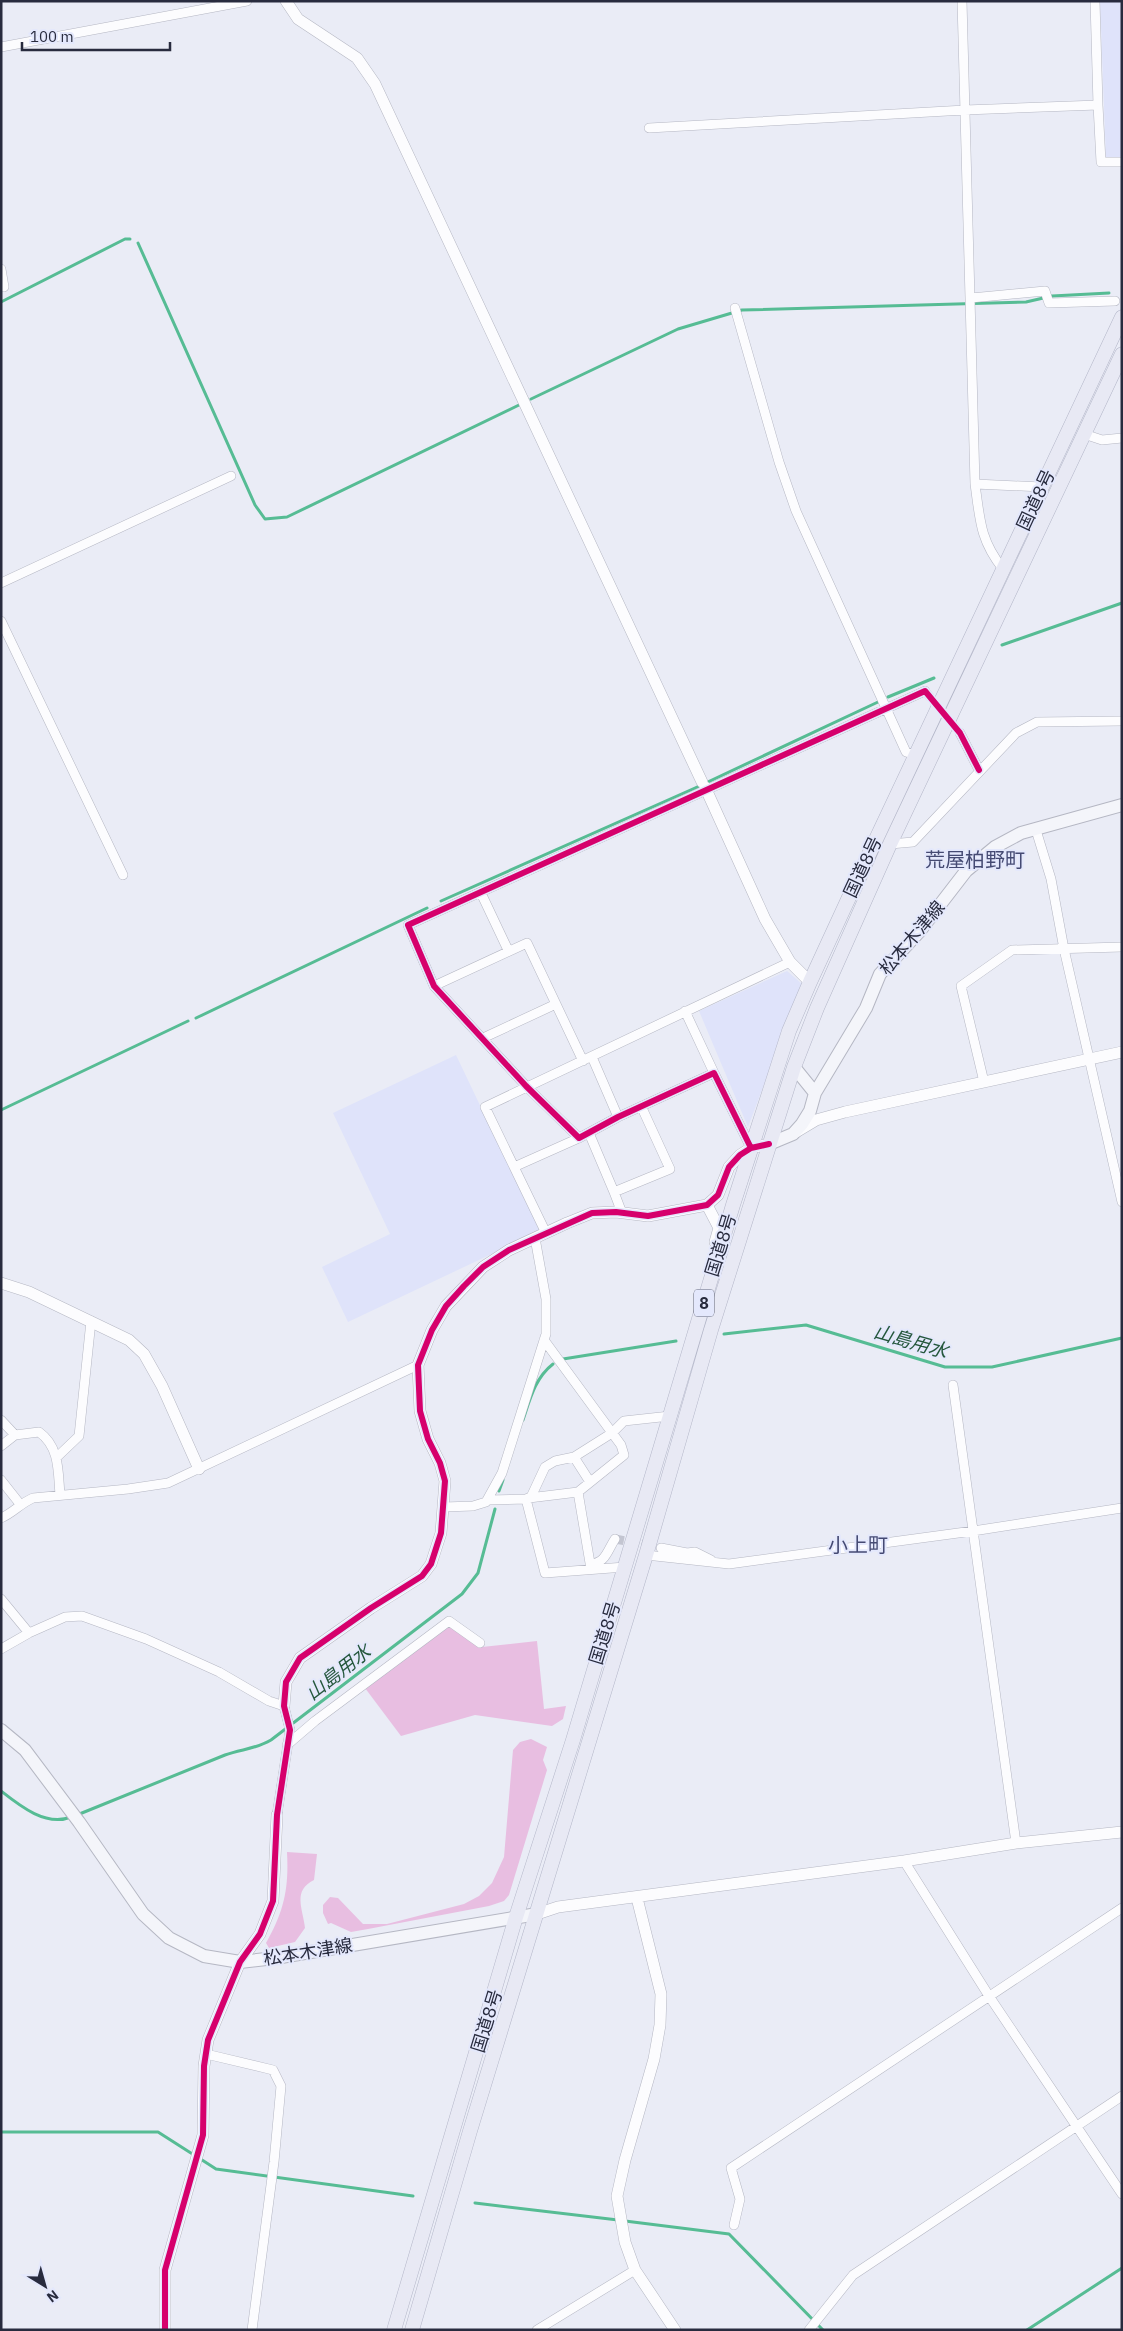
<svg xmlns="http://www.w3.org/2000/svg" width="1123" height="2331" font-family="'IBM Plex Sans','Noto Sans JP',sans-serif">
<rect width="100%" height="100%" fill="#eaecf6"/>
<!-- built -->
<path fill="#dfe3fa" d="M 1100,1 L 1122,1 L 1122,157 L 1106,157 Z
M 787,971 L 802,984 L 748,1127 L 699,1011 Z
M 456,1055 L 540,1231 L 348,1322 L 322,1267 L 390,1234 L 333,1113 Z"/>
<!-- green -->
<path fill="#e8bee1" d="M 451,1627 L 474,1644 L 482,1647 L 537,1641 L 544,1709 L 566,1706 L 563,1719 L 552,1726 L 475,1715 L 401,1736 L 365,1688 L 445,1628 Z
M 531,1739 L 547,1747 L 543,1760 L 547,1770 L 509,1895 L 504,1901 L 489,1906 L 368,1929 L 351,1932 L 331,1923 L 328,1924 L 323,1913 L 323,1905 L 330,1897 L 338,1898 L 363,1924 L 387,1924 L 464,1904 L 479,1896 L 492,1883 L 504,1857 L 513,1750 L 520,1742 Z
M 287,1852 L 317,1854 L 314,1880 C 292,1891 303,1909 305,1928 L 295,1942 L 269,1948 L 266,1943 C 284,1911 289,1889 287,1852 Z"/>
<g fill="none" stroke-linecap="round" stroke-linejoin="round">
<!-- stream -->
<path stroke="#56bc94" stroke-width="3" d="M 138,243 L 255,505 L 265,519 L 287,517 L 519,405
M 1,302 L 125,239 L 130,239
M 531,399 L 678,329 L 742,310 L 1026,302 L 1052,296 L 1109,293
M 1002,645 L 1122,603
M 888,697 L 934,678
M 441,901 L 695,788 L 878,702
M 196,1018 L 427,908
M 1,1110 L 188,1021
M 724,1334 L 806,1325 L 945,1367 L 992,1367 L 1122,1338
M 563,1359 L 676,1341
M 523,1420 C 530,1399 535,1378 553,1364
M 499,1491 L 503,1480
M 1,1791 C 20,1806 46,1827 71,1817
M 77,1815 L 225,1755 C 242,1749 256,1749 271,1740 L 462,1594 L 478,1573 L 495,1509
M 1,2132 L 158,2132 L 194,2155
M 199,2158 L 216,2169 L 413,2196
M 475,2203 L 618,2220
M 625,2221 L 729,2234 L 823,2330
M 1027,2330 L 1122,2268"/>
<!-- minor-tunnel -->
<path stroke="#c3c5d1" stroke-width="9" stroke-dasharray="9 4.5" stroke-linecap="butt" d="M 925,691 L 960,733
M 615,1539 L 652,1546"/>
<!-- minor casing -->
<g stroke="#b5b7c3" stroke-width="10">
<path id="minor" d="M 962,1 L 975,484 C 980,520 980,540 1003,569
M 1,47 L 247,1
M 1098,105 L 1101,162 L 1122,162
M 649,128 L 965,110 L 1098,105 L 1095,1
M 1,269 L 4,287
M 971,298 L 1045,291 L 1049,303 L 1115,301
M 735,308 L 779,462 L 796,511 L 906,752 L 916,755
M 1084,434 L 1102,440 L 1122,438
M 975,484 L 1042,487
M 1,583 L 231,476
M 1,621 L 123,875
M 960,733 L 979,770
M 1036,830 L 1051,879 L 1064,949 L 1122,1202
M 890,844 L 913,842 L 1016,733 L 1037,722 L 1122,721
M 481,893 L 508,950
M 434,986 L 527,943 L 583,1061
M 685,1011 L 714,1073
M 483,1038 L 556,1004
M 592,1057 L 618,1117
M 984,1082 L 961,986 L 1012,950 L 1122,947
M 589,1133 L 614,1192
M 751,1148 L 714,1073 L 618,1117 L 579,1138 L 526,1086 L 434,986 L 408,925 L 925,691
M 514,1167 L 579,1138
M 622,1213 L 614,1192 L 670,1169 L 642,1108
M 546,1233 L 485,1107 L 790,962
M 544,1340 L 621,1445 L 624,1455 L 578,1492 L 591,1569
M 953,1385 L 1016,1843
M 1,1420 L 15,1435 L 39,1432 C 60,1447 58,1472 60,1495
M 1,1446 L 15,1435
M 57,1457 L 79,1436 L 91,1321
M 574,1457 L 590,1482
M 1,1480 L 20,1504
M 529,1498 L 578,1492
M 526,1499 L 531,1497 L 545,1467 L 555,1461 L 574,1457 L 612,1433 L 624,1421 L 670,1416
M 489,1500 L 526,1499 L 545,1573 L 625,1567
M 444,1507 L 473,1506 L 486,1502 L 502,1473 L 546,1334 L 546,1299 L 535,1238
M 1,1518 C 13,1513 21,1503 33,1498 L 128,1489 L 168,1483 L 418,1365
M 661,1548 L 687,1553 L 695,1552 L 711,1560
M 646,1555 L 729,1564 L 973,1531 L 1122,1508
M 590,1564 C 606,1563 607,1551 615,1539
M 1,1599 L 29,1633
M 1,1649 L 29,1633 L 65,1617 L 82,1616 L 146,1639 L 219,1672 L 269,1701 L 284,1706 L 290,1730 L 277,1815
M 287,1745 L 315,1721 L 449,1621 L 480,1643
M 904,1861 L 989,1996 L 1122,2194
M 206,2054 L 273,2070 L 281,2086 L 274,2162 L 252,2330
M 734,2225 L 740,2199 L 731,2168 L 1122,1908
M 537,2330 L 635,2270
M 809,2330 L 853,2275 L 1122,2096"/>
</g>
<!-- tertiary casing -->
<g stroke="#b5b7c3" stroke-width="12">
<path id="tertiary" d="M 286,1 L 298,19 L 357,58 L 375,84 L 702,782
M 705,787 L 765,919 L 790,962 L 810,982
M 796,1132 L 816,1120 L 845,1112 L 1122,1052
M 707,1205 L 719,1228 L 715,1242
M 1,1283 L 29,1292 L 129,1340 L 144,1354 L 162,1386 L 199,1469
M 284,1706 L 286,1682 L 300,1658 L 371,1608 L 422,1576 L 431,1564 L 441,1533 L 445,1481 L 440,1463 L 428,1439 L 420,1411 L 418,1365 L 432,1330 L 446,1306 L 483,1267 L 509,1250 L 567,1223 L 592,1213 L 616,1212 L 648,1216 L 707,1205 L 718,1195 L 729,1167 L 740,1155 L 751,1148 L 769,1144
M 637,1898 L 661,1994 L 660,2025 L 654,2059 L 625,2160 L 617,2196 L 625,2242 L 635,2270 L 675,2330
M 537,1914 L 558,1907 L 904,1861 L 1016,1843 L 1122,1832
M 165,2330 L 165,2270 L 203,2135 L 204,2066 L 208,2040 L 240,1962 L 260,1934 L 273,1901 L 277,1815"/>
</g>
<!-- secondary casing -->
<g stroke="#b5b7c3" stroke-width="14">
<path id="secondary" d="M 794,1067 L 815,1093
M 769,1144 L 793,1134 L 802,1124 L 810,1111 L 815,1093 L 866,1008 L 880,974 L 919,932 L 966,871 L 995,847 L 1021,833 L 1122,805
M 1,1730 L 25,1750 L 79,1822 L 143,1914 L 169,1938 L 204,1956 L 240,1962 L 275,1958 L 537,1914"/>
</g>
<!-- trunk casing -->
<g stroke="#b3b6c8" stroke-width="15">
<path id="trunk" d="M 394,2330 L 516,1917 L 573,1740 L 733,1205 L 789,1031 L 810,982 L 863,867 L 1122,317
M 412,2330 L 470,2131 L 646,1555 L 711,1330 L 794,1067 L 817,1008 L 890,844 L 1122,354"/>
</g>
<!-- minor -->
<use href="#minor" stroke="#fcfcfe" stroke-width="9"/>
<!-- tertiary -->
<use href="#tertiary" stroke="#fcfcfe" stroke-width="11"/>
<!-- secondary -->
<use href="#secondary" stroke="#f4f5fa" stroke-width="12"/>
<!-- trunk -->
<use href="#trunk" stroke="#e8e9f4" stroke-width="14"/>
<!-- cycleway casing -->
<g stroke="#e4e8fc" stroke-width="9">
<path id="cycleway" d="M 751,1148 L 714,1073 L 618,1117 L 579,1138 L 526,1086 L 434,986 L 408,925 L 925,691 L 960,733 L 979,770
M 165,2330 L 165,2270 L 203,2135 L 204,2066 L 208,2040 L 240,1962 L 260,1934 L 273,1901 L 277,1815 L 290,1730 L 284,1706 L 286,1682 L 300,1658 L 371,1608 L 422,1576 L 431,1564 L 441,1533 L 445,1481 L 440,1463 L 428,1439 L 420,1411 L 418,1365 L 432,1330 L 446,1306 L 464,1286 L 483,1267 L 509,1250 L 592,1213 L 616,1212 L 648,1216 L 707,1205 L 718,1195 L 729,1167 L 740,1155 L 751,1148 L 769,1144"/>
</g>
<!-- cycleway -->
<use href="#cycleway" stroke="#d6006c" stroke-width="6"/>
</g>
<g text-anchor="middle" stroke-width="4" stroke-linejoin="round" paint-order="stroke">
<!-- shield labels -->
<rect fill="#e4e8fc" stroke="#606477" stroke-width="1" x="694" y="1289.5" width="20" height="27" rx="4"/>
<g font-size="16" font-weight="bold" fill="#282b3e">
<text x="704" y="1309">8</text>
</g>
<!-- street labels -->
<g font-size="18" fill="#282b3e" stroke="#e4e8fc">
<text transform="translate(1036 500) rotate(-65)" y="6">国道8号</text>
<text transform="translate(863 867) rotate(-65)" y="6">国道8号</text>
<text transform="translate(912 938) rotate(-50)" y="6">松本木津線</text>
<text transform="translate(721 1245) rotate(-73)" y="6">国道8号</text>
<text transform="translate(605 1633) rotate(-73)" y="6">国道8号</text>
<text transform="translate(308 1952) rotate(-9)" y="6">松本木津線</text>
<text transform="translate(487 2021) rotate(-73)" y="6">国道8号</text>
</g>
<!-- water labels -->
<g font-size="19" font-style="italic" fill="#25573c" stroke="#e4e8fc">
<text transform="translate(911 1341) rotate(16)" y="7">山島用水</text>
<text transform="translate(338 1672) rotate(-38)" y="7">山島用水</text>
</g>
<!-- quarter labels -->
<g font-size="20" fill="#454a73" stroke="#e4e8fc">
<text x="975" y="867">荒屋柏野町</text>
<text x="858" y="1552">小上町</text>
</g>
</g>
<!-- border -->
<rect width="1123" height="2331" fill="none" stroke="#282b3e" stroke-width="5"/>
<!-- north arrow -->
<g transform="translate(45 2286) rotate(143)" stroke="#e4e8fc" stroke-width="4" paint-order="stroke">
<path d="M0-4L9 19L0 12L-9 19Z" fill="#282b3e"/>
<text y="-8" font-size="14" font-weight="bold" text-anchor="middle" fill="#282b3e">N</text>
</g>
<!-- scale -->
<path d="M22 42v8h148v-8" fill="none" stroke="#282b3e" stroke-width="2.5"/>
<text x="30" y="42" font-size="15" fill="#282b3e" stroke="#e4e8fc" stroke-width="4" paint-order="stroke">100 m</text>
</svg>
